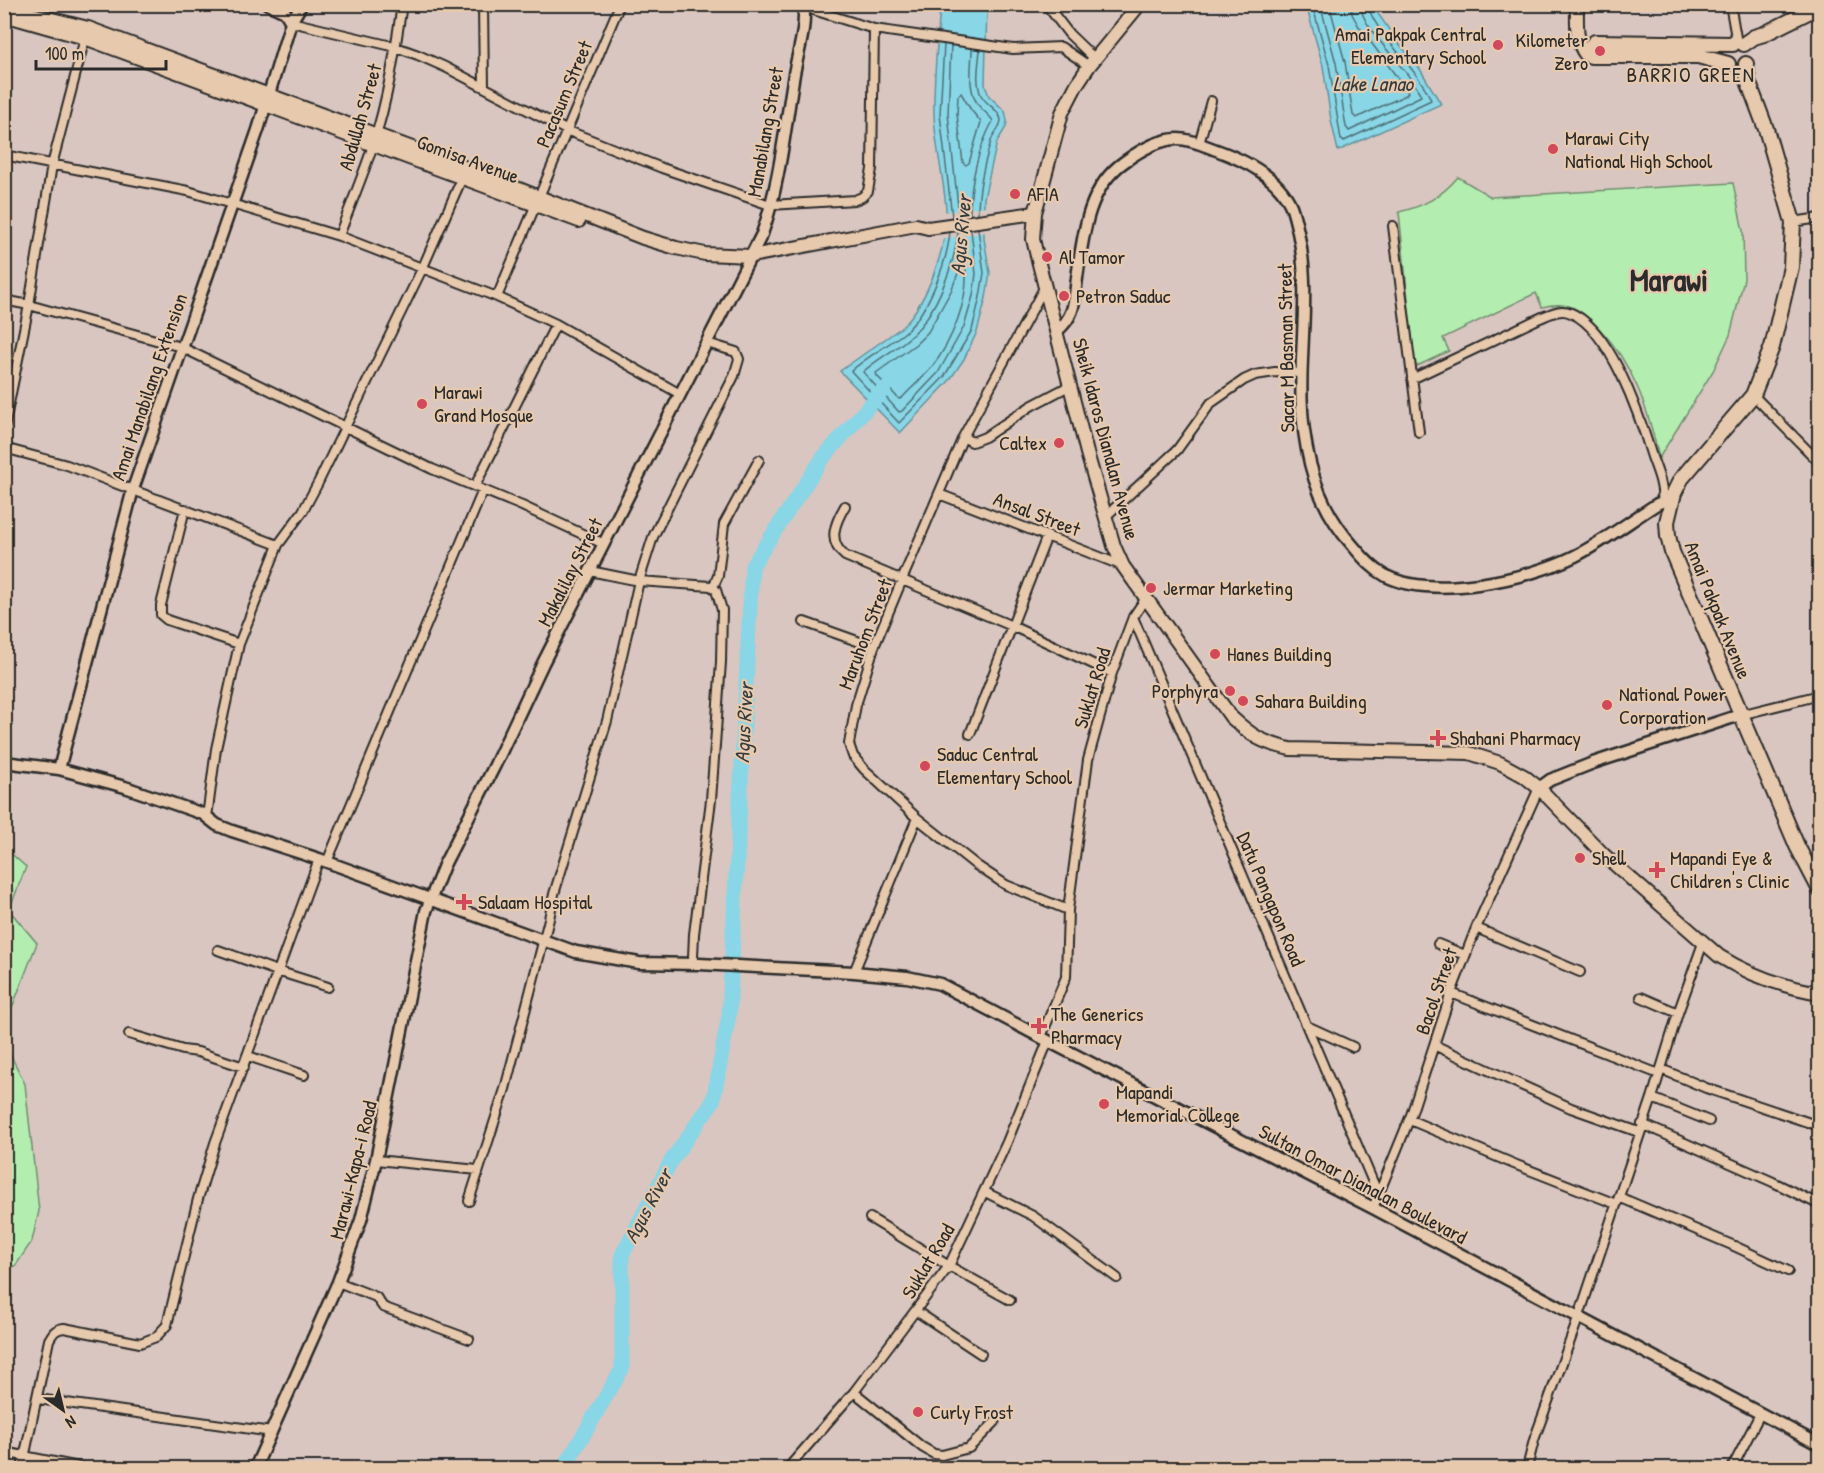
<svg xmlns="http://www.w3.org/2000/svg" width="1824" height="1473" font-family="'Patrick Hand',sans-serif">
<rect width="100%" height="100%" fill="#d9c6c1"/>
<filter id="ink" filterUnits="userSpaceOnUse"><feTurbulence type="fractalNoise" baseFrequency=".0167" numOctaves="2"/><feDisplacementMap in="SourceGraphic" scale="12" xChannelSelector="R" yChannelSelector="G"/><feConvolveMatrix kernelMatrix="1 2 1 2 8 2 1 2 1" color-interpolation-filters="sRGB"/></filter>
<g filter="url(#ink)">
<!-- green -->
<path fill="#b4edb0" stroke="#708c6e" stroke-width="1.5" d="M 1458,177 L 1491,197 L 1733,183 L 1743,231 L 1744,279 L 1730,335 L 1713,371 L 1659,458 C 1648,409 1634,365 1599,328 C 1581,309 1568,300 1542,307 L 1536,293 L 1443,338 L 1449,351 L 1415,367 L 1399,212 C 1425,206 1442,196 1458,177 Z
M 5,848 L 26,867 L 9,910 L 37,943 L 5,1026 Z
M 4,1042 L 25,1084 L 39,1211 L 32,1241 L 16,1265 L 5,1272 Z"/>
<!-- water -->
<path fill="#88d6e6" stroke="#63929b" stroke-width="1.5" d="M 940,5 L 987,5 L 985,85 L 989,96 L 1005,111 L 1007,121 L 1006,127 L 997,142 L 984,198 L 984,239 L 990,273 L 986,298 L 977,332 L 964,359 L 949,381 L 900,433 L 840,371 L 902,327 C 928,301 948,246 946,209 C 944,178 935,146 934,114 C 933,78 938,41 940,5 Z
M 1306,5 L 1372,5 L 1397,41 L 1420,69 L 1441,104 L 1338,151 L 1331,120 L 1323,66 Z"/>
<!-- pier -->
<path fill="#d9c6c1" d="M 936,32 L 989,40 L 989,51 L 935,44 Z
M 987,206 L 987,232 L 941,239 L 943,212 Z"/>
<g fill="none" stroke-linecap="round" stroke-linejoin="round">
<!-- shore -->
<path stroke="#506f76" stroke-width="1.5" d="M 1312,4 L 1329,65 L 1341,140 L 1344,141 L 1431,100 C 1420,70 1371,30 1368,4
M 1320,4 L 1336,63 L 1346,127 L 1349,131 L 1421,96 C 1410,69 1362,31 1360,4
M 1329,4 L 1345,62 L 1353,115 L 1356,118 L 1406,95 L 1408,92 L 1358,25 L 1352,14 L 1351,4
M 944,44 L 940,114 L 952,217
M 951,45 L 948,114 L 959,216
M 961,93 L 971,110 L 981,122 L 969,163 L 966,165 L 963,163 L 957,114 L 958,96 Z
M 978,213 C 978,189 984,164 991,141 C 993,134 1001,127 1001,120 C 1000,110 986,105 981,95 C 975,82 979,63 980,50
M 970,214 C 970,183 978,148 993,121 C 989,114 981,110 977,103 C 967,87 972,65 972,48
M 958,231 C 955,264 936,314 911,336 C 896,350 877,359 863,372 L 899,412 L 902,411 L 938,373 L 964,327 L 973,296 L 976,274 L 971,230
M 950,232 C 947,263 928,313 904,333 C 887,346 867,357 851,371 L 899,423 L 944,377 L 972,330 L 980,297 L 984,273 L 978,229
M 962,263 L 965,264 C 971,296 951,344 931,368 C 922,379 911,388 902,398 L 899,399 L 877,376 L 876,373 L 916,344 L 928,332 L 951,291 Z"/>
<!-- river -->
<path stroke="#88d6e6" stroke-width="15" d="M 564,1468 L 622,1369 L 622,1255 L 671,1161 L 713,1101 L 729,1015 L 752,566 L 822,459 L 884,389"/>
<!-- street casing -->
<g stroke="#2b2b2b" stroke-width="12">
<path id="street" d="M 483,4 L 484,87
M 1046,4 L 1069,34 L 1095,59
M 1730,4 L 1737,43
M 804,7 L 874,29 L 1013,49 L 1061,47 L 1089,66
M 291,22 L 396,47 L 418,55 L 445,67 L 566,130 L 662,168 L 770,205 L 855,200 L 862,197 L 868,191 L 872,169 L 874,29
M 1199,144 L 1211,101
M 4,155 L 188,191 L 339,236 L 497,297 L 556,324 L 680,394
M 1793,222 L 1820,218
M 1393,226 L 1419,432
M 339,236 C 350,206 363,176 373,145 C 388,99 395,52 402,4
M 1044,288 L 963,437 L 902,580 L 874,647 L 856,705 L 849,744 L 853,756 L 864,769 L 917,818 L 976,865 L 1006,885 L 1068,910
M 497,297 L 620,4
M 4,300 L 29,305 L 181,347 L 432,469 L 522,506 L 604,544
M 1412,379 L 1540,318 C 1550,314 1560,308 1571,313 C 1611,330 1640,417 1652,457 C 1657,471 1664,487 1662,501
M 1753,395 L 1820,463
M 4,428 L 29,305 L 52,165 L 85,38
M 963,437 L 972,442 L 985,437 L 1031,406 L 1069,386
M 4,448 L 67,465 L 278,545
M 475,486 L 556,324
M 939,494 L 1123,566
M 845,506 C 835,523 827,541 845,556 L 1012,626 L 1112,673
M 185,509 L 161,605 L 161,615 L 167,620 L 239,644
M 1105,517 L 1177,450 L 1211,403 L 1244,380 L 1255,375 L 1275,372 L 1300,373
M 713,587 L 718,576 L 724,524 L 759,460
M 1133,617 L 1378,1194
M 804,622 L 874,647
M 1740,715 L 1820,695
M 970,734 L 1047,536
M 207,817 L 216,749 L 239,644 L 278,545 L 303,511 L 318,483 L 423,267 L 462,178
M 327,862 L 483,490
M 1476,928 L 1580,972
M 1438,944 L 1465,955
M 218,950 L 277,971 L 328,987
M 693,957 L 694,934 L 711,800 L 721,662 L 722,610 L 716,590 L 711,586 L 639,581 L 653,537 L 734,376 L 739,359 L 736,352 L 707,343
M 854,972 L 917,818
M 1451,993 L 1659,1074
M 1641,997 L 1678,1013
M 1307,1026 L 1353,1047
M 129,1034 L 183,1050 L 198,1052 L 244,1067
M 1041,1037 L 1066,977 L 1068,910 L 1088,760 L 1112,673 L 1133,617 L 1146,598
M 1434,1045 L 1571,1108 L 1639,1132
M 248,1056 L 304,1075
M 1661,1069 L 1706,1088 L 1816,1125
M 1652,1098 L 1709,1121
M 1410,1120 L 1514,1164 L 1616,1204
M 1642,1124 L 1773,1182 L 1820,1205
M 376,1160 L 478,1170
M 985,1192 L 1033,1216 L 1117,1278
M 1619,1197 L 1732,1245 L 1788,1271
M 469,1201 L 505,1089 L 549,919 L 554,894 L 607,721 L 639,581 L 590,571
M 1373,1208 L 1411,1115 L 1451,993 L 1476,928 L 1539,788
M 870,1218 L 949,1266 L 1010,1300
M 338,1282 L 376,1297 L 383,1307 L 469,1339
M 916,1311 L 981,1354
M 854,1392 L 922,1447 L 934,1454 L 942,1455 L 969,1448 L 995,1422
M 38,1399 L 272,1432
M 4,1452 L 84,1468
M 22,1468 L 49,1340 C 53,1333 55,1329 64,1328 L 140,1343 L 156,1337 L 167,1325 L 198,1199 L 215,1143 L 319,859
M 788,1468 L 854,1392 L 949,1266 L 1007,1142 L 1048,1041
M 1527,1468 L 1534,1440 L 1578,1319 L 1652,1098 L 1678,1013 L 1703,943
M 1732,1468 L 1760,1414"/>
</g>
<!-- secondary casing -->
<g stroke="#2b2b2b" stroke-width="15">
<path id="secondary" d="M 268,4 L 285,12 L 291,22
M 1057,331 C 1076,315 1074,300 1077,278 C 1083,236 1087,188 1124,162 C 1139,151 1159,139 1178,139 C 1192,139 1207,147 1219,151 C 1246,161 1279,178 1291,206 C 1294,214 1296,223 1298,232 C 1313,297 1295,364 1304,431 C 1310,476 1323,513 1354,547 C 1364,559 1373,569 1386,576 C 1434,600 1529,579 1575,556 C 1603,542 1630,521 1657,504 L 1671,498
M 4,762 L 59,769 L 125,787 L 203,814 L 217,825 L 232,831 L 319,859 L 576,952 L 639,963 L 699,964 L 854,972 L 907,977 L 940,984 L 1048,1041 L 1373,1208 L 1820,1445
M 59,769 L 133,489 L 258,130 L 291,22 L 302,4
M 1539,788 L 1550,780 L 1593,763 L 1740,715
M 255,1468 L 338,1282 L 361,1220 L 376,1160 L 426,911 L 444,865 L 495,765 L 543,663 L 762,234 C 780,183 785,127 794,74 C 798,52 807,26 803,4"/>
</g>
<!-- primary casing -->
<g stroke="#2b2b2b" stroke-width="16">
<path id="primary" d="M 1140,4 L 1089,66 L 1077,84 L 1062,113 L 1035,213 L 1033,239 L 1036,252 L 1087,453 L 1114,546 L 1123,566 L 1231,717 C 1253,737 1261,742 1290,749 L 1469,753 L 1500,763 L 1524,776 L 1539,788 L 1604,855 L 1719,956 C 1751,976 1783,987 1820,993
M 1577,4 C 1577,21 1575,42 1586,55 L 1591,56
M 4,7 L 88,28 L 466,168 L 643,238 L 676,248 L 705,254 L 751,256 L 916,225 L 928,228 L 1035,213
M 4,15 L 85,38 L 579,221"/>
</g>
<!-- highway casing -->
<g stroke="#2b2b2b" stroke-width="18">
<path id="highway" d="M 1744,44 L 1754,37 L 1764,34 L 1820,6
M 1728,64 L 1698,56 L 1591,56 L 1590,47 L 1595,42 L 1733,44
M 1746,64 L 1748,81 L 1766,129 L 1793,222 L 1791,267 L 1772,347 L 1753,395 L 1681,479 L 1674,493 L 1667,522 L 1668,536 L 1672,552 L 1797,846 L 1820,890"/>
</g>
<!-- street -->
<use href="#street" stroke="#e7c9ad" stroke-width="8"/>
<!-- secondary -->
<use href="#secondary" stroke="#e7c9ad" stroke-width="10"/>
<!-- primary -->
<use href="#primary" stroke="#e7c9ad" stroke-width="12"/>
<!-- highway -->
<use href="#highway" stroke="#e7c9ad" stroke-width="14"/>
</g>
</g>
<!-- markers -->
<g fill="#d1495b" stroke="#e7c9ad" stroke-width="2">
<circle cx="1498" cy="45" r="6"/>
<circle cx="1600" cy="51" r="6"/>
<circle cx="1553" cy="149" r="6"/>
<circle cx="1015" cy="194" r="6"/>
<circle cx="1047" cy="257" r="6"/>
<circle cx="1064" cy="296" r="6"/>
<circle cx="422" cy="404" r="6"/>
<circle cx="1059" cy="443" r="6"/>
<circle cx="1151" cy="588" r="6"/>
<circle cx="1215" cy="654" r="6"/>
<circle cx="1230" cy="691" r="6"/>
<circle cx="1243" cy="701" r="6"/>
<circle cx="1607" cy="705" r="6"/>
<path d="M1435 729h6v6h6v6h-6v6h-6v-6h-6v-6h6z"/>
<circle cx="925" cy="766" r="6"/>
<circle cx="1580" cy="858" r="6"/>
<path d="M1654 861h6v6h6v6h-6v6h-6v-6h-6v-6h6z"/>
<path d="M461 893h6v6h6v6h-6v6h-6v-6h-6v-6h6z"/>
<path d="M1036 1017h6v6h6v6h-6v6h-6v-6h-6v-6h6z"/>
<circle cx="1104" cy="1104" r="6"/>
<circle cx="918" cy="1412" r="6"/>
</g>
<g text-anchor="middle" stroke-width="4.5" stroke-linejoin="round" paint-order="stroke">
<!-- poi labels -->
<g font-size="20" fill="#2b2b2b" stroke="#e7c9ad" text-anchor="start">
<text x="1486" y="41" text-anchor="end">Amai Pakpak Central<tspan x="1486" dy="23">Elementary School</tspan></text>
<text x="1588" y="47" text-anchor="end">Kilometer<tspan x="1588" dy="23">Zero</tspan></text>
<text x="1565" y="145">Marawi City<tspan x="1565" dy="23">National High School</tspan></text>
<text x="1027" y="201">AFIA</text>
<text x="1059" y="264">Al Tamor</text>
<text x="1076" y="303">Petron Saduc</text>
<text x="434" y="399">Marawi<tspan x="434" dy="23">Grand Mosque</tspan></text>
<text x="1047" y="450" text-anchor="end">Caltex</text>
<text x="1163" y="595">Jermar Marketing</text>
<text x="1227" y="661">Hanes Building</text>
<text x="1218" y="698" text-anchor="end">Porphyra</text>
<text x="1619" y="701">National Power<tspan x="1619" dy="23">Corporation</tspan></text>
<text x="1255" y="708">Sahara Building</text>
<text x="1450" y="745">Shahani Pharmacy</text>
<text x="937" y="761">Saduc Central<tspan x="937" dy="23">Elementary School</tspan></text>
<text x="1592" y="865">Shell</text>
<text x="1670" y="865">Mapandi Eye &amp;<tspan x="1670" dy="23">Children's Clinic</tspan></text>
<text x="478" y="909">Salaam Hospital</text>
<text x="1051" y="1021">The Generics<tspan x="1051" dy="23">Pharmacy</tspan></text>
<text x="1116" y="1099">Mapandi<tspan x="1116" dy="23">Memorial College</tspan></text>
<text x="930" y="1419">Curly Frost</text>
</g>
<!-- street labels -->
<g font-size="20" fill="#2b2b2b" stroke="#e7c9ad">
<text transform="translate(564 94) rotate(-67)" y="7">Pacasum Street</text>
<text transform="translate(360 117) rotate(-74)" y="7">Abdullah Street</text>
<text transform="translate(765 132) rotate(-80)" y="7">Manabilang Street</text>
<text transform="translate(468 159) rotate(20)" y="7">Gomisa Avenue</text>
<text transform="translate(1286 348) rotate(-91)" y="7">Sacar M Basman Street</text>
<text transform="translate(149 387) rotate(-71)" y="7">Amai Manabilang Extension</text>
<text transform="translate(1106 439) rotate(75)" y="7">Sheik Idaros Dianalan Avenue</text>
<text transform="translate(1037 514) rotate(21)" y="7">Ansal Street</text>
<text transform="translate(570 572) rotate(-63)" y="7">Makalilay Street</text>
<text transform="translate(1718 610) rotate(68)" y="7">Amai Pakpak Avenue</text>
<text transform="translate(865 634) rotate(-69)" y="7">Maruhom Street</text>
<text transform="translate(1092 688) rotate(-73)" y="7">Suklat Road</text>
<text transform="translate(1271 899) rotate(67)" y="7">Datu Pangapon Road</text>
<text transform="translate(1436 991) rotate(-71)" y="7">Bacol Street</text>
<text transform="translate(353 1170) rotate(-76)" y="7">Marawi-Kapa-i Road</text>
<text transform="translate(1363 1184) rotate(28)" y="7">Sultan Omar Dianalan Boulevard</text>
<text transform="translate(928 1261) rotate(-59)" y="7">Suklat Road</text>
</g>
<!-- neighbourhood labels -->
<g font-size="21" letter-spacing="1.5" fill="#2b2b2b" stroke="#e7c9ad">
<text x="1691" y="82">BARRIO GREEN</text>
</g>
<!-- water labels -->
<g font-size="21" font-style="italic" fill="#343c3e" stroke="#e7c9ad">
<text x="1373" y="91">Lake Lanao</text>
<text transform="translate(961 235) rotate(-85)" y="7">Agus River</text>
<text transform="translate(744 723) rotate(-87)" y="7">Agus River</text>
<text transform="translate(648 1206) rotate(-62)" y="7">Agus River</text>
</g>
<!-- town labels -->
<g font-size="32" font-weight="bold" fill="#2b2b2b" stroke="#e7c9ad">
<text x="1669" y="291">Marawi</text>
</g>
</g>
<!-- margin -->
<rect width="1824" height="1473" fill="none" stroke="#e7c9ad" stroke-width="24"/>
<rect x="12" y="12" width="1800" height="1449" fill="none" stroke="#2b2b2b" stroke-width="2" filter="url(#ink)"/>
<!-- north arrow -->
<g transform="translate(63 1410) rotate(146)" stroke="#e7c9ad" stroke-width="4.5" paint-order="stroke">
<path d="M0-4.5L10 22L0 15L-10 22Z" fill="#2b2b2b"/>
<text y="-9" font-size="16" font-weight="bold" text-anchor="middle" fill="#2b2b2b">N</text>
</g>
<!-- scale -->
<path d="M36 60v9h130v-9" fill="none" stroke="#2b2b2b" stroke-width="3"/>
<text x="45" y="60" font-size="18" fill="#2b2b2b" stroke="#e7c9ad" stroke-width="4.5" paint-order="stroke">100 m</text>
</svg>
